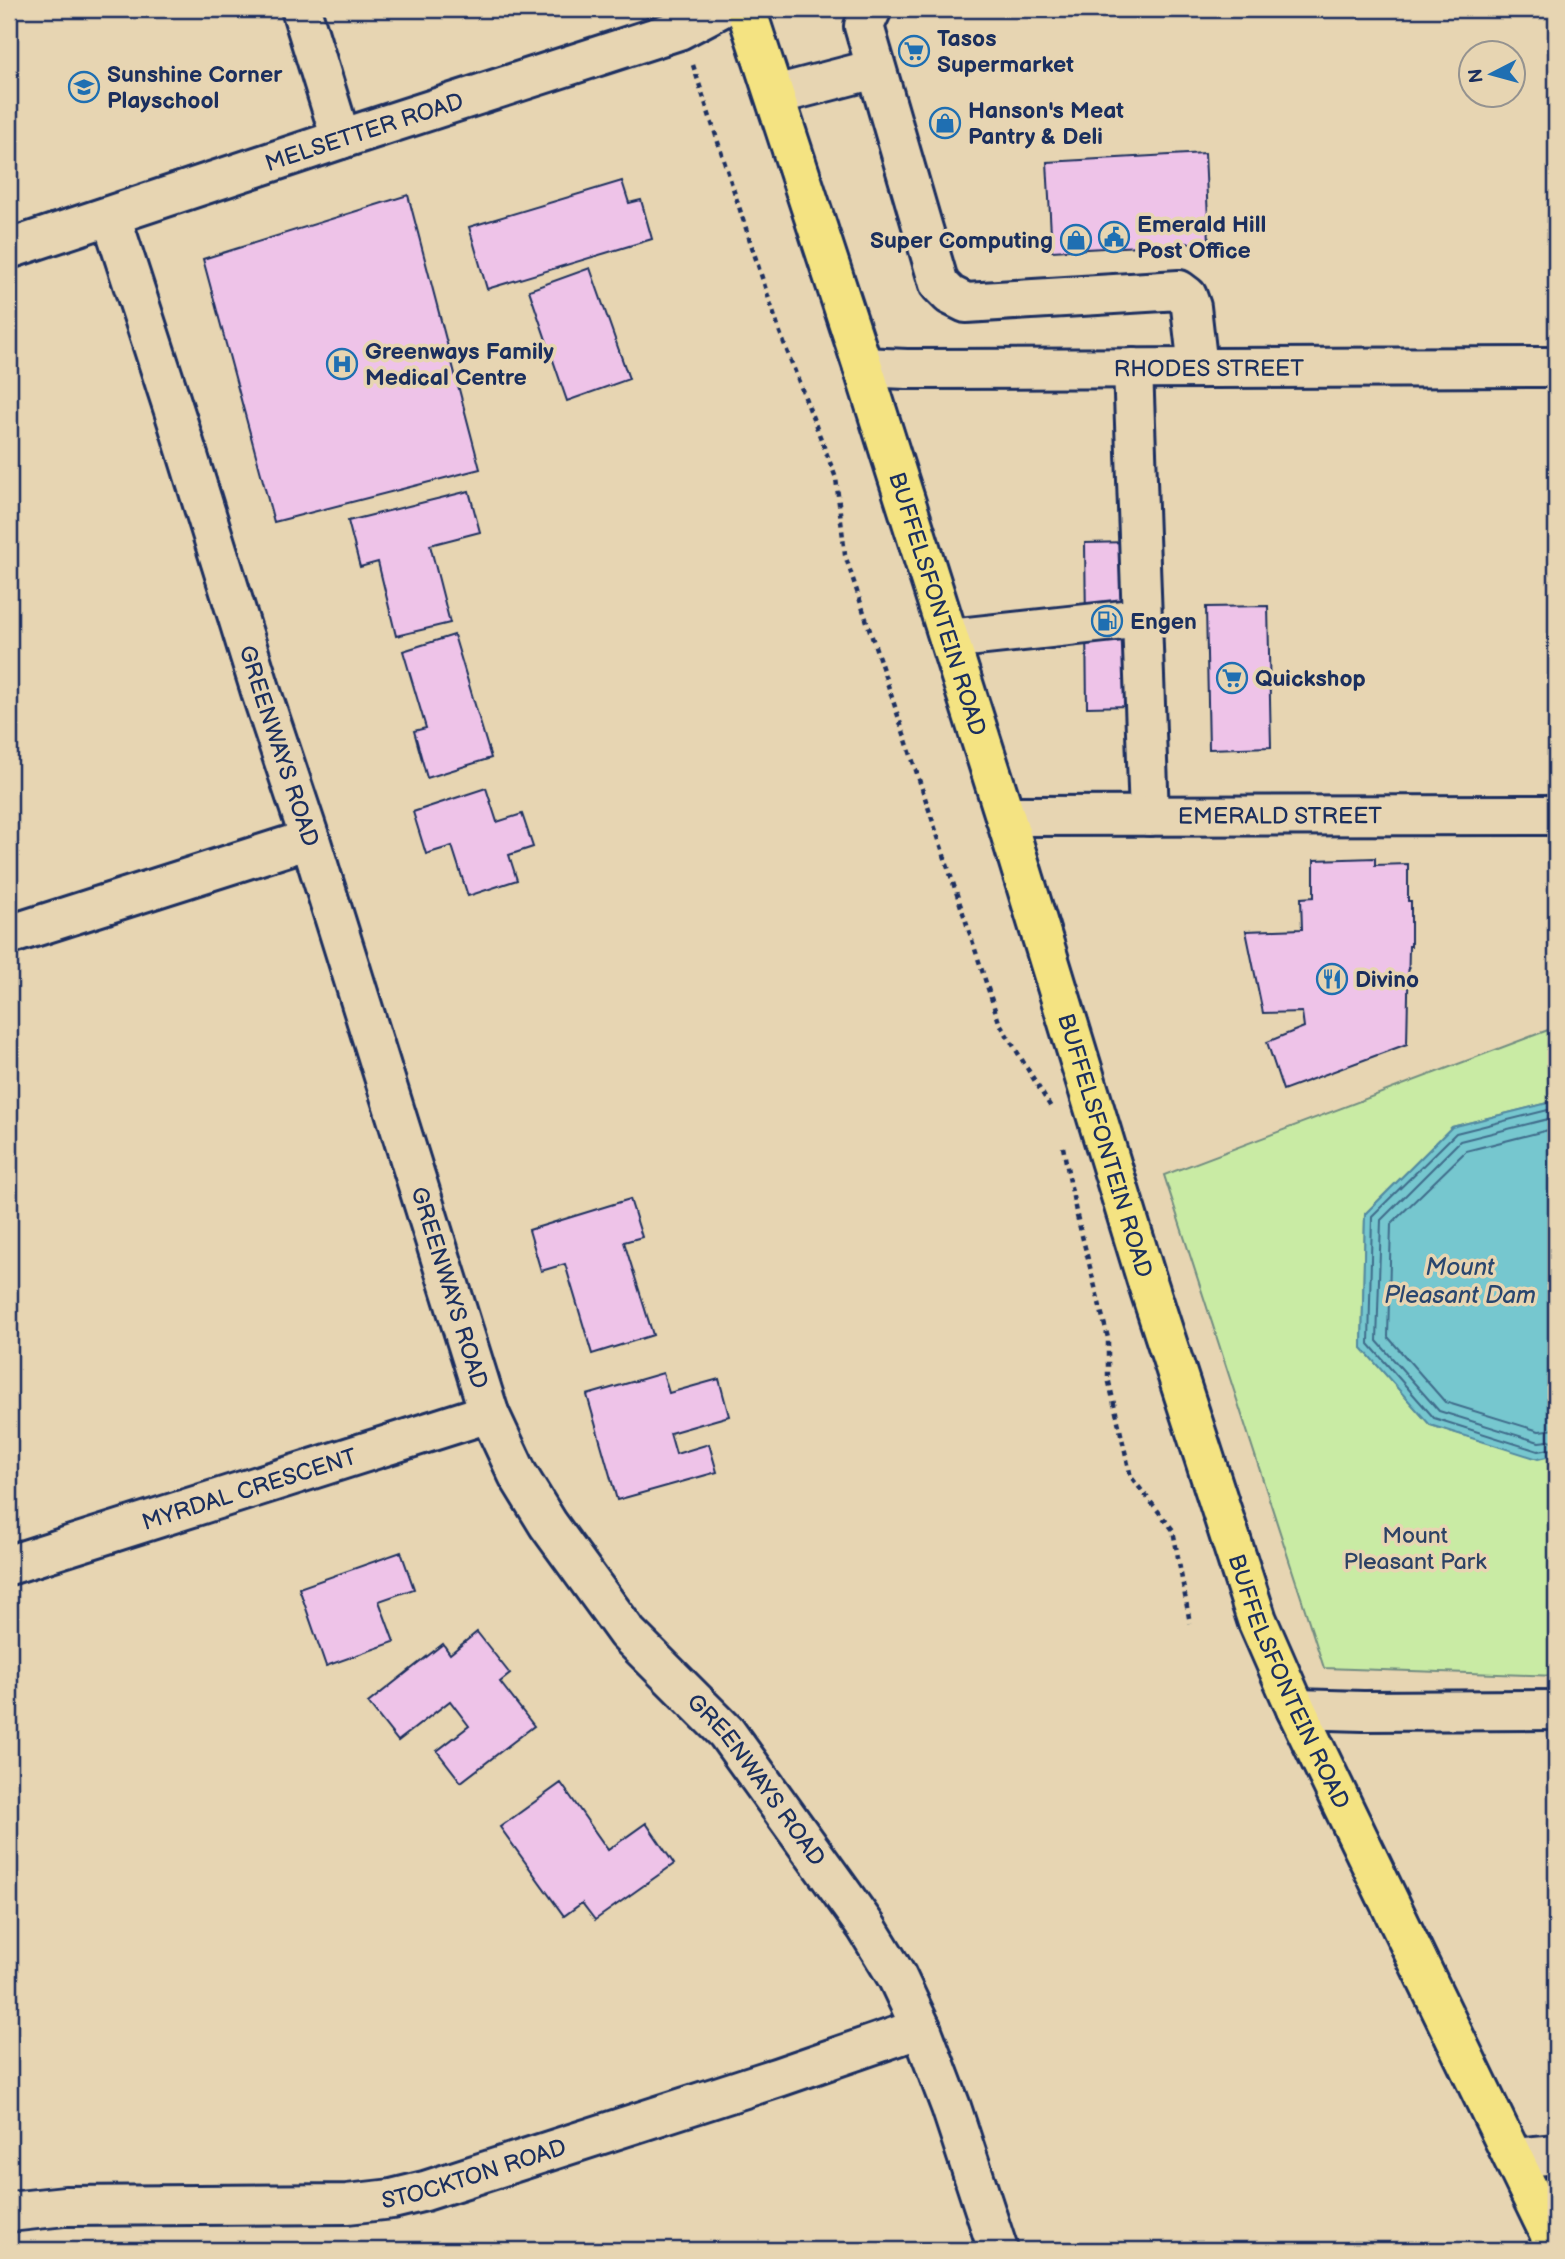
<svg xmlns="http://www.w3.org/2000/svg" width="1565" height="2259" font-family="'Balsamiq Sans',sans-serif">
<rect width="100%" height="100%" fill="#e7d5b2"/>
<filter id="ink" filterUnits="userSpaceOnUse"><feTurbulence type="fractalNoise" baseFrequency=".0143" numOctaves="2"/><feDisplacementMap in="SourceGraphic" scale="14" xChannelSelector="R" yChannelSelector="G"/><feConvolveMatrix kernelMatrix="1 2 1 2 8 2 1 2 1" color-interpolation-filters="sRGB"/></filter>
<g filter="url(#ink)">
<!-- green -->
<path fill="#c9eba4" stroke="#728d81" stroke-width="2" d="M 1556,1027 L 1556,1101 L 1452,1127 L 1365,1214 L 1362,1348 L 1430,1425 L 1538,1458 L 1556,1455 L 1556,1676 L 1324,1668 L 1164,1175 Z"/>
<!-- water -->
<path fill="#76c7cf" stroke="#528aa2" stroke-width="2" d="M 1556,1101 L 1556,1455 L 1538,1459 L 1430,1425 L 1362,1348 L 1365,1214 L 1452,1127 Z"/>
<g fill="none" stroke-linecap="round" stroke-linejoin="round">
<!-- shore -->
<path stroke="#3f6c8b" stroke-width="2" d="M 1556,1108 L 1456,1133 L 1372,1216 L 1369,1344 L 1434,1418 L 1538,1451 L 1556,1448
M 1556,1117 L 1460,1141 L 1381,1220 L 1377,1341 L 1439,1411 L 1539,1442 L 1556,1440
M 1556,1128 L 1466,1151 L 1391,1224 L 1388,1337 L 1445,1402 L 1539,1431 L 1556,1429"/>
</g>
<!-- building -->
<path fill="#eec3e8" stroke="#1b2f5e" stroke-width="2" d="M 1205,153 L 1209,242 L 1052,251 L 1047,162 Z
M 622,181 L 629,203 L 641,200 L 652,239 L 487,289 L 469,227 Z
M 408,195 L 480,469 L 274,522 L 203,259 Z
M 590,268 L 629,379 L 567,401 L 529,290 Z
M 469,491 L 480,532 L 430,545 L 450,623 L 396,636 L 378,562 L 360,567 L 348,521 Z
M 1129,542 L 1131,706 L 1087,707 L 1085,543 Z
M 1268,606 L 1271,747 L 1209,749 L 1206,607 Z
M 454,635 L 491,758 L 427,778 L 414,731 L 426,728 L 403,651 Z
M 486,788 L 497,822 L 522,814 L 533,847 L 509,855 L 517,880 L 468,896 L 452,846 L 426,854 L 413,812 Z
M 1375,858 L 1375,865 L 1408,864 L 1408,901 L 1411,901 L 1411,946 L 1409,946 L 1407,1044 L 1283,1090 L 1267,1042 L 1304,1027 L 1302,1012 L 1263,1013 L 1246,931 L 1302,929 L 1301,898 L 1314,897 L 1314,860 Z
M 630,1199 L 642,1237 L 624,1242 L 653,1335 L 592,1354 L 565,1264 L 541,1271 L 529,1230 Z
M 663,1373 L 669,1393 L 719,1379 L 729,1416 L 670,1433 L 676,1454 L 709,1444 L 717,1472 L 617,1500 L 587,1395 Z
M 401,1552 L 414,1589 L 379,1601 L 394,1642 L 326,1666 L 299,1588 Z
M 477,1632 L 510,1674 L 500,1682 L 534,1726 L 461,1782 L 437,1751 L 469,1726 L 450,1701 L 398,1741 L 368,1703 L 443,1644 L 450,1654 Z
M 561,1783 L 608,1850 L 646,1823 L 674,1864 L 595,1920 L 582,1903 L 564,1916 L 500,1827 Z"/>
<g fill="none" stroke-linecap="round" stroke-linejoin="round">
<!-- minor casing -->
<g stroke="#1b2f5e" stroke-width="44">
<g id="minor">
<path d="M 301,9 L 341,139"/>
<path d="M 872,9 L 864,26 L 939,284 L 950,295 L 966,303 L 1179,290 L 1187,296 L 1191,307 L 1198,368"/>
<path d="M 775,95 L 875,69"/>
<path id="s1" d="M 111,216 L 176,417 L 262,695 L 310,839 L 489,1413 L 518,1475 L 548,1524 L 627,1633 L 726,1732 L 867,1928 L 897,1977 L 921,2028 L 951,2107 L 998,2250"/>
<path id="s2" d="M 9,249 L 341,139 L 679,30 L 719,9"/>
<path id="s3" d="M 863,367 L 907,369 L 1556,367"/>
<path d="M 1133,368 L 1149,816"/>
<path d="M 949,639 L 1142,618"/>
<path id="s4" d="M 1005,816 L 1556,815"/>
<path d="M 9,935 L 310,839"/>
<path id="s5" d="M 9,1565 L 489,1413"/>
<path d="M 1296,1709 L 1363,1711 L 1556,1710"/>
<path d="M 1514,2158 L 1556,2154"/>
<path id="s6" d="M 9,2212 L 65,2206 L 347,2204 L 392,2199 L 425,2191 L 779,2077 L 921,2028"/>
</g>
</g>
<!-- major casing -->
<g stroke="#1b2f5e" stroke-width="44">
<g id="major">
<path id="s7" d="M 746,9 L 863,367 L 1005,816 L 1146,1278 L 1257,1620 L 1296,1709 L 1556,2247"/>
</g>
</g>
<!-- path -->
<path stroke="#1b2f5e" stroke-width="4.5" stroke-dasharray="5 5" stroke-linecap="butt" d="M 693,65 L 779,330 L 836,478 L 845,555 L 999,1022 L 1052,1109
M 1063,1147 L 1076,1212 L 1108,1338 L 1108,1378 L 1131,1477 L 1173,1530 L 1190,1623"/>
<!-- minor -->
<use href="#minor" stroke="#e7d5b2" stroke-width="38"/>
<!-- major -->
<use href="#major" stroke="#f4e382" stroke-width="38"/>
</g>
</g>
<!-- icons -->
<defs>
<g id="supermarket-ring" transform="scale(1.575)"><circle r="9.5" fill="#e7d5b2" stroke="#1f6fb2" stroke-width="1.5"/><path d="M-6-5.5h2.5l.6 2H6L4.5 2H-2.5L-4.4-4H-6ZM-1.5 3.2a1.3 1.3 0 1 0 .1 0ZM3 3.2a1.3 1.3 0 1 0 .1 0Z" fill="#1f6fb2"/></g>
<g id="school-ring" transform="scale(1.575)"><circle r="9.5" fill="#e7d5b2" stroke="#1f6fb2" stroke-width="1.5"/><path d="M0-5L7-2L0 1L-7-2ZM-4 1L0 2.5L4 1V4Q0 6-4 4Z" fill="#1f6fb2"/></g>
<g id="shop-ring" transform="scale(1.575)"><circle r="9.5" fill="#e7d5b2" stroke="#1f6fb2" stroke-width="1.5"/><path d="M-5-2.5h2.3a2.7 3.5 0 0 1 5.4 0H5L5.5 6h-11ZM-1.5-2.5h3a1.5 2.3 0 0 0-3 0Z" fill="#1f6fb2"/></g>
<g id="civic-ring" transform="scale(1.575)"><circle r="9.5" fill="#e7d5b2" stroke="#1f6fb2" stroke-width="1.5"/><path d="M-.6-6.5H3V-4.5H.6V-3L4-1V1h2V6H-6V1h2V-1L-.6-3ZM-1.2 2.5V6h2.4V2.5Z" fill="#1f6fb2"/></g>
<g id="hospital-ring" transform="scale(1.575)"><circle r="9.5" fill="#e7d5b2" stroke="#1f6fb2" stroke-width="1.5"/><path d="M-5-5h3v3.5h4V-5h3V5h-3V1.5h-4V5h-3Z" fill="#1f6fb2"/></g>
<g id="fuel-ring" transform="scale(1.575)"><circle r="9.5" fill="#e7d5b2" stroke="#1f6fb2" stroke-width="1.5"/><path d="M-5.5-6h7V0h2V4h1.3V-2.5L3-4.5l.8-.8L6-3V5H2.5V1h-1V6h-7ZM-4.2-4.7v3.2H.2V-4.7Z" fill="#1f6fb2"/></g>
<g id="restaurant-ring" transform="scale(1.575)"><circle r="9.5" fill="#e7d5b2" stroke="#1f6fb2" stroke-width="1.5"/><path d="M-5-6h1v4h1v-4h1v4h1v-4h1v5L-1.5 .5V6h-2V.5L-5-1ZM5-6V6H3V1.5H1.5Q1.5-4 5-6Z" fill="#1f6fb2"/></g>
</defs>
<g fill-rule="evenodd">
<use href="#supermarket-ring" x="914" y="51"/>
<use href="#school-ring" x="84" y="87"/>
<use href="#shop-ring" x="945" y="123"/>
<use href="#civic-ring" x="1114" y="237"/>
<use href="#shop-ring" x="1076" y="240"/>
<use href="#hospital-ring" x="342" y="364"/>
<use href="#fuel-ring" x="1107" y="621"/>
<use href="#supermarket-ring" x="1232" y="678"/>
<use href="#restaurant-ring" x="1332" y="979"/>
</g>
<g text-anchor="middle" stroke-width="7" stroke-linejoin="round" paint-order="stroke">
<!-- poi labels -->
<g font-size="23" font-weight="bold" fill="#1b2f5e" stroke="#e7d5b2" text-anchor="start">
<text x="937" y="46">Tasos<tspan x="937" dy="26">Supermarket</tspan></text>
<text x="107" y="82">Sunshine Corner<tspan x="107" dy="26">Playschool</tspan></text>
<text x="968" y="118">Hanson's Meat<tspan x="968" dy="26">Pantry &amp; Deli</tspan></text>
<text x="1137" y="232">Emerald Hill<tspan x="1137" dy="26">Post Office</tspan></text>
<text x="1053" y="248" text-anchor="end">Super Computing</text>
<text x="365" y="359">Greenways Family<tspan x="365" dy="26">Medical Centre</tspan></text>
<text x="1130" y="629">Engen</text>
<text x="1255" y="686">Quickshop</text>
<text x="1355" y="987">Divino</text>
</g>
<!-- street labels -->
<g font-size="23" fill="#1b2f5e" stroke="#e7d5b2">
<text dy="8" stroke="none"><textPath href="#s2" startOffset="374">MELSETTER ROAD</textPath></text>
<text dy="8" stroke="none"><textPath href="#s3" startOffset="346">RHODES STREET</textPath></text>
<text dy="8" stroke="none"><textPath href="#s7" startOffset="625">BUFFELSFONTEIN ROAD</textPath></text>
<text dy="8" stroke="none"><textPath href="#s1" startOffset="556">GREENWAYS ROAD</textPath></text>
<text dy="8" stroke="none"><textPath href="#s4" startOffset="275">EMERALD STREET</textPath></text>
<text dy="8" stroke="none"><textPath href="#s7" startOffset="1192">BUFFELSFONTEIN ROAD</textPath></text>
<text dy="8" stroke="none"><textPath href="#s1" startOffset="1124">GREENWAYS ROAD</textPath></text>
<text dy="8" stroke="none"><textPath href="#s5" startOffset="252">MYRDAL CRESCENT</textPath></text>
<text dy="8" stroke="none"><textPath href="#s7" startOffset="1759">BUFFELSFONTEIN ROAD</textPath></text>
<text dy="8" stroke="none"><textPath href="#s1" startOffset="1712">GREENWAYS ROAD</textPath></text>
<text dy="8" stroke="none"><textPath href="#s6" startOffset="469">STOCKTON ROAD</textPath></text>
</g>
<!-- park labels -->
<g font-size="23" fill="#2c4265" stroke="#e7d5b2">
<text x="1415" y="1543">Mount<tspan x="1415" dy="26">Pleasant Park</tspan></text>
</g>
<!-- water labels -->
<g font-size="24" font-style="italic" fill="#29466f" stroke="#e7d5b2">
<text x="1460" y="1275">Mount<tspan x="1460" dy="28">Pleasant Dam</tspan></text>
</g>
</g>
<!-- margin -->
<rect width="1565" height="2259" fill="none" stroke="#e7d5b2" stroke-width="35"/>
<rect x="18" y="18" width="1530" height="2224" fill="none" stroke="#1b2f5e" stroke-width="2.5" filter="url(#ink)"/>
<!-- north arrow -->
<g transform="translate(1492 74) rotate(264)"><circle r="33" fill="#e7d5b2" stroke="#959390" stroke-width="2"/>
<path d="M0-5L12 26L0 18L-12 26Z" fill="#1f6fb2"/>
<text y="-10" font-size="19" font-weight="bold" text-anchor="middle" fill="#1b2f5e">N</text>
</g>
</svg>
